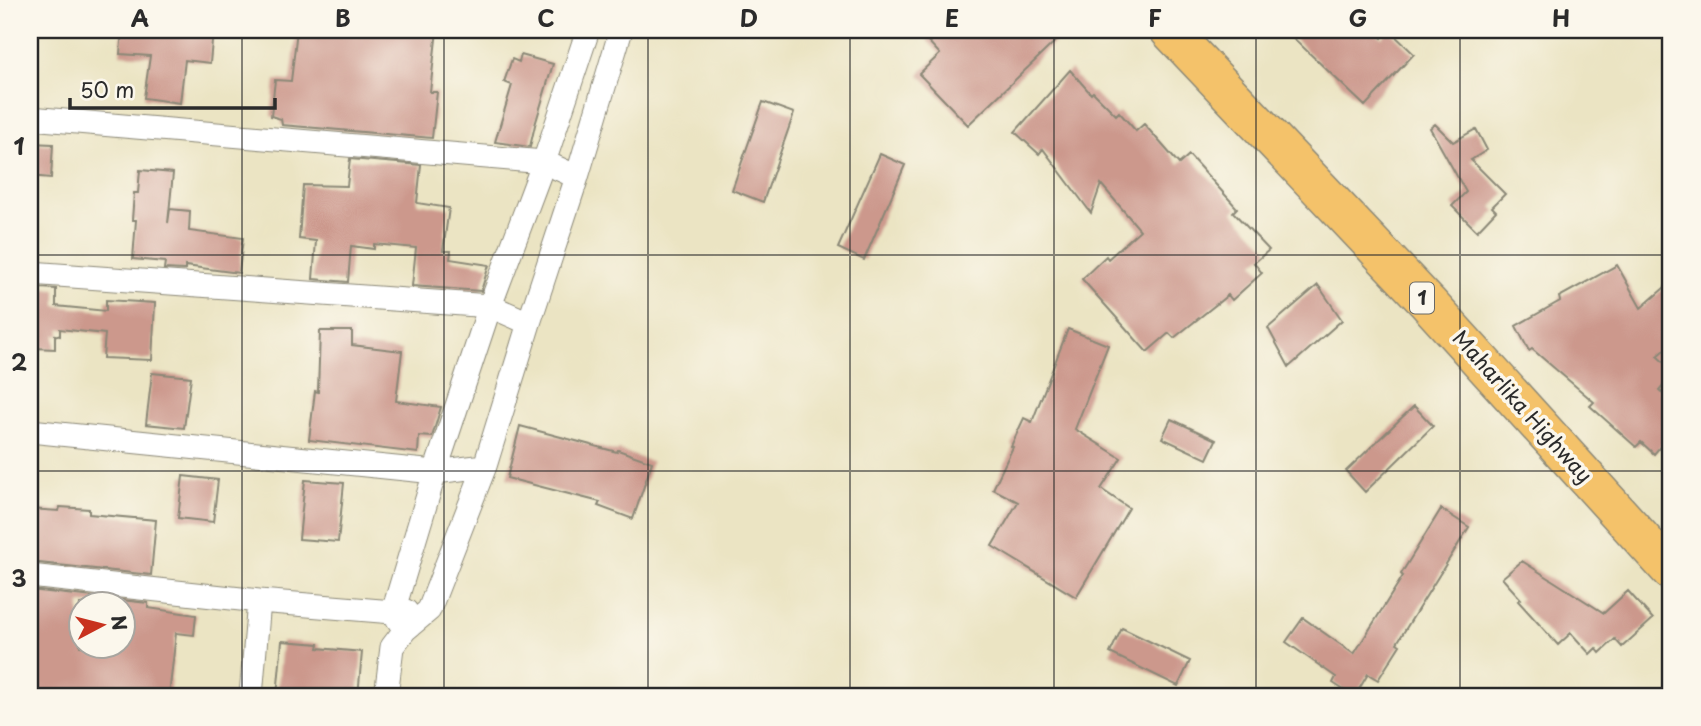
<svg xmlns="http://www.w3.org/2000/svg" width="1701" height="726" font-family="'Playpen Sans',sans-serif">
<rect width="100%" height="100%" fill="#fbf7ec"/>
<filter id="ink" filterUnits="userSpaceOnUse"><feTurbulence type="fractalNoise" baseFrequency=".0143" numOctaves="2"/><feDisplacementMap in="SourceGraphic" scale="14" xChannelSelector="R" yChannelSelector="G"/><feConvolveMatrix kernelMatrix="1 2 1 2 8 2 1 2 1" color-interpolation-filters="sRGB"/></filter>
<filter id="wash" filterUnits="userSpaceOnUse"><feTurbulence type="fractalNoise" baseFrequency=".00686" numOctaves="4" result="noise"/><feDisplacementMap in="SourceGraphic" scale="28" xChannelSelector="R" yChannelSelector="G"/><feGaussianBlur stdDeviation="1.57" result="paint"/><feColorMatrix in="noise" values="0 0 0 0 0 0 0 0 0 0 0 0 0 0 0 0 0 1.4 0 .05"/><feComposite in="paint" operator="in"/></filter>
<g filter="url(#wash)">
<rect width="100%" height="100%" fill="#ebe4c3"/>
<g id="blocks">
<!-- building -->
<path fill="#cc988c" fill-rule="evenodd" d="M 122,30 L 213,30 L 210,63 L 185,60 L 180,103 L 144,98 L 150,56 L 120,54 Z
M 297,30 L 437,30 L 430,92 L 437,92 L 432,138 L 282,125 L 281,119 L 271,116 L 275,80 L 291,81 Z
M 938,30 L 1067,30 L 968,125 L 919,74 L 940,54 L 927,40 Z
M 1285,30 L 1373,30 L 1382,38 L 1389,30 L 1414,54 L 1365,106 Z
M 521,55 L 553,64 L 535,125 L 530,147 L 495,142 L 512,85 L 504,82 L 512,59 L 519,62 Z
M 1070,70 L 1091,94 L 1093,92 L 1116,115 L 1119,112 L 1136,131 L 1144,124 L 1179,164 L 1189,155 L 1237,208 L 1233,212 L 1269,250 L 1254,263 L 1262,273 L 1232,300 L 1228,295 L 1174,338 L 1169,333 L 1147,352 L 1082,279 L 1106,256 L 1108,259 L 1140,230 L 1101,184 L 1091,213 L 1043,149 L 1039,154 L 1015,132 Z
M 763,102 L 794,113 L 763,202 L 732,190 Z
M 1435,124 L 1453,142 L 1476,129 L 1487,150 L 1471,160 L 1505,194 L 1492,207 L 1496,211 L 1477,231 L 1452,206 L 1466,192 L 1430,128 Z
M 30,143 L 53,144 L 51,178 L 30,176 Z
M 880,154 L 905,165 L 864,260 L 838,248 Z
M 350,159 L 421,165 L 417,203 L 449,208 L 443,251 L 451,251 L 450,259 L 489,265 L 481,291 L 412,286 L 416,248 L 374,244 L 374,249 L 351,246 L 348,282 L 313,279 L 316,241 L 299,239 L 303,185 L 347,186 Z
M 140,170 L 173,173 L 168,223 L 170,209 L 190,211 L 189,231 L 243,238 L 239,273 L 185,266 L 185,270 L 164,269 L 165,262 L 133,259 L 136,220 L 132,220 L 134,193 L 138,193 Z
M 1617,265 L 1641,308 L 1671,282 L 1671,344 L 1657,356 L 1671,369 L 1671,376 L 1659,390 L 1671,401 L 1671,434 L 1654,454 L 1641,442 L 1636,447 L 1590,406 L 1594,402 L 1532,349 L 1529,351 L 1516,326 L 1560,301 L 1559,297 Z
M 1318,285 L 1342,320 L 1289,367 L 1268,328 Z
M 40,288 L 56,289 L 56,306 L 106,311 L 106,300 L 155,303 L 152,360 L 103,358 L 105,334 L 60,329 L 60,336 L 55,335 L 55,349 L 35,348 Z
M 1068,329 L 1108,345 L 1075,429 L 1121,458 L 1101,489 L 1129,508 L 1076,597 L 992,546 L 1018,502 L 993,489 L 1013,447 L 1011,446 L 1024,418 L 1032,422 Z
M 320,331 L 352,331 L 352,345 L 402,351 L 396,401 L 441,407 L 432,437 L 419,436 L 418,453 L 309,440 L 315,391 L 318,392 Z
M 152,373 L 191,377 L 184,428 L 146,424 Z
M 1414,406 L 1433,426 L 1365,492 L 1346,471 Z
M 1171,419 L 1216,440 L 1207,459 L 1162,438 Z
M 520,426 L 617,452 L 618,450 L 652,462 L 633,519 L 598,506 L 600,502 L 507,478 Z
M 183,476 L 218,480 L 213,522 L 178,518 Z
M 305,480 L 344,483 L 338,542 L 299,539 Z
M 60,507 L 89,509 L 89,514 L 156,520 L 151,575 L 30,562 L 30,509 L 59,511 Z
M 1441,509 L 1469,527 L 1397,643 L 1400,645 L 1378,680 L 1368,674 L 1355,696 L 1353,696 L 1333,683 L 1336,677 L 1286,642 L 1303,618 L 1354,654 L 1403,576 L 1401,574 Z
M 1522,561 L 1604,613 L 1628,591 L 1653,619 L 1622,647 L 1615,639 L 1600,653 L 1596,648 L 1590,654 L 1571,633 L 1558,645 L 1518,601 L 1521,599 L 1502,578 Z
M 30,590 L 148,603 L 148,608 L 196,615 L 194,635 L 176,633 L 169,696 L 30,696 ZM 80,604 L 122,604 L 122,646 L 80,646 Z
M 1122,628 L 1190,661 L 1178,686 L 1110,653 Z
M 282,641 L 319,644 L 318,648 L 362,652 L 358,696 L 277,696 Z"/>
</g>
</g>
<g filter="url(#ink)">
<use href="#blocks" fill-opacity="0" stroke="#8b8877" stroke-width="2"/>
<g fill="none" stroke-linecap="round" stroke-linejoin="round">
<!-- street casing -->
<g stroke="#8b8877" stroke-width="25">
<path id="street" d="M 30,118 L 544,162 L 577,177
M 30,273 L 490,306 L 529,323
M 30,431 L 435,472 L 485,466
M 30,576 L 259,601 L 393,612 L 406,611
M 405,630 L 393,612 L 435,472 L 490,306 L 544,162 L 588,30
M 251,696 L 259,601
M 386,696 L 392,647 L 405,630 L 429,610 L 485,466 L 529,323 L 577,177 L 621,30"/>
</g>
<!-- highway casing -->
<g stroke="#8b8877" stroke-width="41">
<path id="highway" d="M 1169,30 L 1428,303 L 1671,571"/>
</g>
<!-- street -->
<use href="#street" stroke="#fff" stroke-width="23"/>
<!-- highway -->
<use href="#highway" stroke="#f4c26a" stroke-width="38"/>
</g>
</g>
<!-- grid -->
<path fill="none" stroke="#2b2b2b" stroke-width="2" stroke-opacity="0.55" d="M 242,30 L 242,696M 444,30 L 444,696M 648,30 L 648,696M 850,30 L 850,696M 1054,30 L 1054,696M 1256,30 L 1256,696M 1460,30 L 1460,696M 30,255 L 1671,255M 30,471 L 1671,471"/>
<g text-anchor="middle" stroke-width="7" stroke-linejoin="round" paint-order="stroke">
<!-- shield labels -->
<rect fill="#fbf7ec" stroke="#696865" stroke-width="2" x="1410" y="282.5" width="24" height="31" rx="5"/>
<g font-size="19" font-weight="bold" fill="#2b2b2b">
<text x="1422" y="305">1</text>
</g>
<!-- street labels -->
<g font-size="21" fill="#2b2b2b" stroke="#fbf7ec">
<text transform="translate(1522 407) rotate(48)" y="7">Maharlika Highway</text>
</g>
</g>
<!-- margin -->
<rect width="1701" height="726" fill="none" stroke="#fbf7ec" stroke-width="77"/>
<!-- north arrow -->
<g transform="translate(102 625) rotate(83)"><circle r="33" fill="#fbf7ec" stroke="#a8a59f" stroke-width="2"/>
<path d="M0-5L12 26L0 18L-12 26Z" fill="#c8321e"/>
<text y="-10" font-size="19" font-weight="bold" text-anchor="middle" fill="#2b2b2b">N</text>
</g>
<!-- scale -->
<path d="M70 98v10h205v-10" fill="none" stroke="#2b2b2b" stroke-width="3.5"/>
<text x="80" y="98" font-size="21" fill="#2b2b2b" stroke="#fbf7ec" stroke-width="5" paint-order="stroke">50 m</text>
<rect x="38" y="38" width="1624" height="650" fill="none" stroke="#2b2b2b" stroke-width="2.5"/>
<g font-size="23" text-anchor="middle" font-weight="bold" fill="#2b2b2b">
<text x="140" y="27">A</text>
<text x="343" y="27">B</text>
<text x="546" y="27">C</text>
<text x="749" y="27">D</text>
<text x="952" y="27">E</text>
<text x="1155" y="27">F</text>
<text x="1358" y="27">G</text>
<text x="1561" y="27">H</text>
<text x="19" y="155">1</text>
<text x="19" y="371">2</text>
<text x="19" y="587">3</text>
</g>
</svg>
